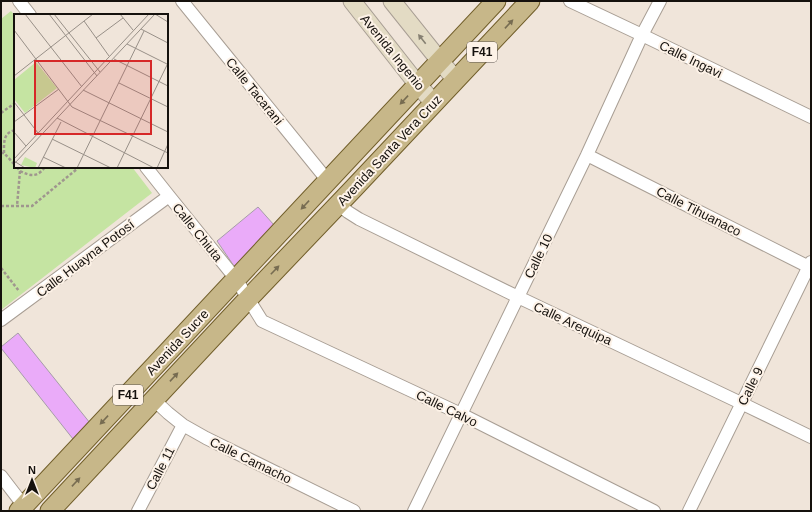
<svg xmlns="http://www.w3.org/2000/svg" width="812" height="512" font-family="Arial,sans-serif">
<rect width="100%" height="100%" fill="#f0e5da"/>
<!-- green -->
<path fill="#c5e4a2" d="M 11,11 L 15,16 L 15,167 L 132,167 L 152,193 L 1,310 L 1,19 Z"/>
<!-- building -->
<path fill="#eaabf9" stroke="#a69da8" d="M 258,207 L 274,225 L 236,269 L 217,241 Z
M 18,333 L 90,423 L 73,439 L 1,348 L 1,347 Z"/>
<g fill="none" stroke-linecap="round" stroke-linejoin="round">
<!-- street casing -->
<g stroke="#a89e94" stroke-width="14">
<path id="street" d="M 19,1 L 30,15
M 182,1 L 328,181
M 570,1 L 642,35 L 811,117
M 587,155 L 811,268
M 146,167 L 169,196 L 236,279 L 262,321 L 461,414 L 654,511
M 338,204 L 348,212 L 359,219 L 518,297 L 741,403 L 811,437
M 1,320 L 169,196
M 153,399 L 168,413 L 183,425 L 206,438 L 354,511
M 1,476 L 24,506
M 138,511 L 183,425
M 414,511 L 587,155 L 642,35 L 660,1
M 689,511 L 811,262"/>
</g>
<!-- secondary casing -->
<g stroke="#a89e94" stroke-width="19">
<path id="secondary" d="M 352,1 L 418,85 L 434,103
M 392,1 L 440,61 L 456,80"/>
</g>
<!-- primary casing -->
<g stroke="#715e2a" stroke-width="21">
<path id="primary" d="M 19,511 L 496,1
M 50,511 L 248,299 L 353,189 L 530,1"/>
</g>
<!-- path -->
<path stroke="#9f968e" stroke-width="2.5" stroke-dasharray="3 2" stroke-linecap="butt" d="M 1,113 L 15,103
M 1,153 L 4,153 L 15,165
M 4,153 C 4,142 3,133 15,130
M 17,167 L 20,171 L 17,206
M 20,171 C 30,176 37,178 45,167
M 1,206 L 32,206 L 77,169 L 78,167
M 1,268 L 19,291"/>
<!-- street -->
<use href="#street" stroke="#fff" stroke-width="12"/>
<!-- secondary -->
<use href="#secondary" stroke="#e3dbc4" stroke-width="17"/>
<!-- primary -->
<use href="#primary" stroke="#c7b789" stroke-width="19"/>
</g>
<!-- one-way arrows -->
<defs><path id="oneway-solid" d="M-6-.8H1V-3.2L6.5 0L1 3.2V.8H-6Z"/></defs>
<g fill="#776c51">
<use href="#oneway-solid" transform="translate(509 24) rotate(-47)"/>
<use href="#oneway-solid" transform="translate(404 100) rotate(133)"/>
<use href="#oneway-solid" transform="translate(305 205) rotate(133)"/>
<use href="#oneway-solid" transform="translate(275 270) rotate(-46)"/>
<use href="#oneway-solid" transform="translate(174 377) rotate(-47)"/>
<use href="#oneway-solid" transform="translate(104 420) rotate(133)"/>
<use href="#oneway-solid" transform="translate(76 482) rotate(-47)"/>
</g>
<use fill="#868072" href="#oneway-solid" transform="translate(422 39) rotate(-128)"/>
<g text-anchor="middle" stroke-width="4" stroke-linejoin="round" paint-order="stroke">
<!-- shield labels -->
<g fill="#fdf2e7" stroke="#5b544e" stroke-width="1">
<rect x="467" y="42" width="30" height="20" rx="3"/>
<rect x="113" y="385" width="30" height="20" rx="3"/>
</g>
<g font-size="12" font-weight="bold" fill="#15110d">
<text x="482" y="56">F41</text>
<text x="128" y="399">F41</text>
</g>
<!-- street labels -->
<g font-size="13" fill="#15110d" stroke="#fdf2e7">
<text transform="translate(393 52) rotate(51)" y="5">Avenida Ingenio</text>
<text transform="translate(691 59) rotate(26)" y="5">Calle Ingavi</text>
<text transform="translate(255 91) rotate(51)" y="5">Calle Tacarani</text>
<text transform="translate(389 150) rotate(-47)" y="5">Avenida Santa Vera Cruz</text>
<text transform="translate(699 211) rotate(27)" y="5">Calle Tihuanaco</text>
<text transform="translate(198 232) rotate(51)" y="5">Calle Chiuta</text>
<text transform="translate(538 256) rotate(-64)" y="5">Calle 10</text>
<text transform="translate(85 258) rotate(-37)" y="5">Calle Huayna Potosí</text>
<text transform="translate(573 323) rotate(25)" y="5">Calle Arequipa</text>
<text transform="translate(177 342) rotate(-47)" y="5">Avenida Sucre</text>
<text transform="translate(750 386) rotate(-64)" y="5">Calle 9</text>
<text transform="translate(447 408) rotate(26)" y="5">Calle Calvo</text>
<text transform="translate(251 460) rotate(26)" y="5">Calle Camacho</text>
<text transform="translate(160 468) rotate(-63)" y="5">Calle 11</text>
</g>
</g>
<!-- overview -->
<g transform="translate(14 14)">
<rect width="154" height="154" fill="#f0e5da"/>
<path d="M 22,48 L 43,74 L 11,99 L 0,85 L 0,66 ZM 11,143 L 23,149 L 21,154 L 7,151 Z" fill="#c5e4a2"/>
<path fill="none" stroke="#989088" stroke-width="1" d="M 11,0 L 68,73M 35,0 L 83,62M 40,0 L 86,58M 106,0 L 119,16M 141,0 L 154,8M 70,7 L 95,42M 127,15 L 154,29M 0,16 L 58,93 L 154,139M 82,24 L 109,4M 113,30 L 153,50M 100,45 L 154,72M 0,62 L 79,0M 105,69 L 154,93M 69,76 L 154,118M 0,88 L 24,119M 43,104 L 140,154M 0,108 L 45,75M 0,118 L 12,132M 38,125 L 97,154M 29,143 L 52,154M 0,145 L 135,0M 0,147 L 11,154M 0,150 L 141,0M 24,154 L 47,108M 63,154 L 130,17M 103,154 L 154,49M 143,154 L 154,130"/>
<path fill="#d62828" fill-opacity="0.15" stroke="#d62828" stroke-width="2" d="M 21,47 L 137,47 L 137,120 L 21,120 Z"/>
<rect width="154" height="154" fill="none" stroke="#15110d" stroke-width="2"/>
</g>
<!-- border -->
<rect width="812" height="512" fill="none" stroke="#15110d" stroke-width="4"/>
<!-- north arrow -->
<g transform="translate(32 480)" stroke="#fdf2e7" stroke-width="3" paint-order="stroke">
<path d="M0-3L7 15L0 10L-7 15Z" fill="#15110d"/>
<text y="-6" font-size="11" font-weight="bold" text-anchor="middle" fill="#15110d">N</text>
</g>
</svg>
